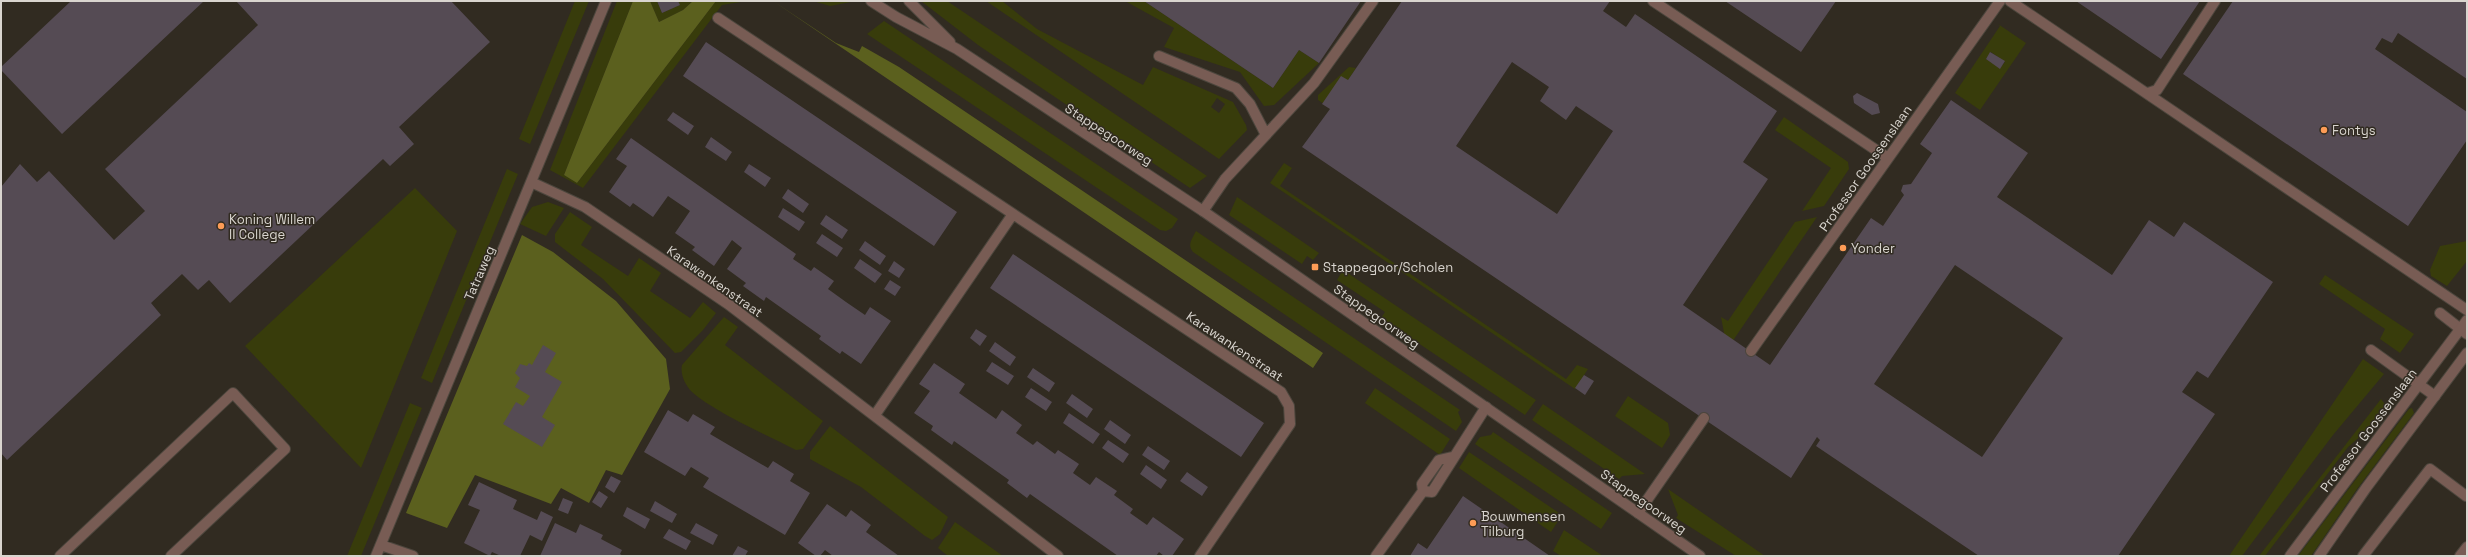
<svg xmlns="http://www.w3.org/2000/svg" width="2468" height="557" font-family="'Space Grotesk',sans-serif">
<rect width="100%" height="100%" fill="#312b21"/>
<!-- green -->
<path fill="#383c0b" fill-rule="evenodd" d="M 575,1 L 589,1 L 530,144 L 519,139 Z
M 617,1 L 633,1 L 564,175 L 577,183 L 716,1 L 747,1 L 722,5 L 583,188 L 550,170 Z
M 650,1 L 657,1 L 662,13 L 680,5 L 678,1 L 693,1 L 683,10 L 659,22 Z
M 813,1 L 856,1 L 830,6 Z
M 921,1 L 947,1 L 1207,176 L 1190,188 L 978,45 Z
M 986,1 L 1002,1 L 1037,29 L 1143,85 L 1153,67 L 1233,102 L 1246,125 L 1247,130 L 1219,159 ZM 1217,98 L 1225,104 L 1219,113 L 1211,107 Z
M 1125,1 L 1144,1 L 1273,88 L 1299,50 L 1319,63 L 1274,105 L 1264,106 L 1240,72 L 1164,47 L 1174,28 Z
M 884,21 L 1178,219 L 1172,228 L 1166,231 L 1160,230 L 867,34 Z
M 1998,24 L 2026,43 L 1980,110 L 1955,93 L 2000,26 ZM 1991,52 L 2005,62 L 2000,68 L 1986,59 Z
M 1349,67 L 1356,68 L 1330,108 L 1318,100 L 1318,95 Z
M 1784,117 L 1848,162 L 1849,169 L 1824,206 L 1802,211 L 1831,168 L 1775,130 Z
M 1284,163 L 1292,168 L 1280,186 L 1566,379 L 1577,365 L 1588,369 L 1575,389 L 1270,183 Z
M 507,169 L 518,174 L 432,383 L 421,378 Z
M 415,188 L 457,231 L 361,468 L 245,346 Z
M 1237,197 L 1319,253 L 1313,260 L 1307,256 L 1302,264 L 1229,215 Z
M 548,202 L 564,208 L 546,236 L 520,224 L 532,207 Z
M 570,212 L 592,227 L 581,245 L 628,276 L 639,258 L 661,273 L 650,291 L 690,318 L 703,302 L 716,313 L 703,330 L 681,352 L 675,353 L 603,279 L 555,242 L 555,234 Z
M 1817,217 L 1732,342 L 1725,338 L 1721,317 L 1728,321 L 1795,222 Z
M 1196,231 L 1460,410 L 1458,412 L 1462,422 L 1456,431 L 1193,252 C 1187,245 1192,239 1196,231 Z
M 2467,241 L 2467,261 L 2447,286 L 2431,276 L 2430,270 L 2440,246 Z
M 1343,270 L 1536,400 L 1525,415 L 1381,318 L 1385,312 L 1337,280 Z
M 2325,275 L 2414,334 L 2400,353 L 2380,339 L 2385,329 L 2319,284 Z
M 724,317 L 738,327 L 725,345 L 823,421 L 803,449 L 796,450 C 767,435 716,413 692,392 C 685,385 680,374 682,365 Z
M 2363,359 L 2384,374 L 2333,435 L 2242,556 L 2229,556 Z
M 1375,388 L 1450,439 L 1440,455 L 1365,403 Z
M 1628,396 L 1668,423 L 1670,435 L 1662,448 L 1615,416 Z
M 2381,399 L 2387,407 L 2385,415 L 2348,447 L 2265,556 L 2259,556 Z
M 410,403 L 422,408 L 361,556 L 347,556 Z
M 1543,404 L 1645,474 L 1622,476 L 1619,479 L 1532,420 Z
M 2412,408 L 2414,413 L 2357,489 L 2311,556 L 2298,556 L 2409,409 Z
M 830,426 L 948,517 L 940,534 L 932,540 L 925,536 L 861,487 L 810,459 L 810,452 Z
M 1493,432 L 1612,513 L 1601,529 L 1475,444 L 1480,437 L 1491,435 Z
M 1469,452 L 1562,515 L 1551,532 L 1459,468 Z
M 1668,489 L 1765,556 L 1736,556 L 1676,518 L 1678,515 Z
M 955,522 L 1003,556 L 948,556 L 938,548 Z
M 1564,530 L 1603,556 L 1561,556 L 1553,551 Z"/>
<!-- forest -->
<path fill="#5b601e" d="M 633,1 L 650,1 L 659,22 L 683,10 L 693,1 L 716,1 L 577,183 L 564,175 Z
M 773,1 L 836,43 L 859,52 L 862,46 L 899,67 L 1323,353 L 1313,368 Z
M 522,235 L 553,252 L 616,301 L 666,359 L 670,389 L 622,475 L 606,470 L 589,503 L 561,488 L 551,504 L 475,475 L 447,528 L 406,513 Z"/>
<!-- building -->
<path fill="#554b54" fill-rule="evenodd" d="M 71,1 L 204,1 L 62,134 L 1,70 L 1,67 Z
M 236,1 L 451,1 L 490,42 L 399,127 L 414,144 L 390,166 L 383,159 L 230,303 L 209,280 L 198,290 L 182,274 L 151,303 L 161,315 L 7,460 L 1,453 L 1,187 L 20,164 L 37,182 L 49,171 L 114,240 L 145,211 L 105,169 L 258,25 Z
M 657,1 L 678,1 L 680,5 L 662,13 Z
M 1144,1 L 1361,1 L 1319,63 L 1299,50 L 1273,88 Z
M 1402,1 L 1610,1 L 1603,11 L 1626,27 L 1635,14 L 1777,111 L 1743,162 L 1768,179 L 1683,305 L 1770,365 L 1871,218 L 1883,226 L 1904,195 L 1901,191 L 1903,185 L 1911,184 L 1932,153 L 1920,144 L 1951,100 L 2028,153 L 1997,197 L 2112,275 L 2149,220 L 2174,237 L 2184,222 L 2273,282 L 2208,378 L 2197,371 L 2182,392 L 2215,414 L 2118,556 L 1979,556 L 1816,446 L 1820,440 L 1817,437 L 1791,478 L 1302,147 L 1330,109 L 1322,104 L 1341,76 L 1348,80 ZM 1512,62 L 1549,87 L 1540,101 L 1566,120 L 1576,106 L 1613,131 L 1557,214 L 1456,146 ZM 1955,265 L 2063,338 L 1982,457 L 1874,384 Z
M 1725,1 L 1836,1 L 1801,52 Z
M 2076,1 L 2200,1 L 2161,59 Z
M 2233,1 L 2467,1 L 2467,79 L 2398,33 L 2392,43 L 2382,38 L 2375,49 L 2467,112 L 2467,140 L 2408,226 L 2183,74 Z
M 706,42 L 957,212 L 934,246 L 683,76 Z
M 1990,52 L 2005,61 L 2000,69 L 1986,59 Z
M 1857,93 L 1878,104 L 1880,113 L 1872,115 L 1854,103 L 1853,96 Z
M 673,112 L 694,126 L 688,135 L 667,120 Z
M 711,137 L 732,152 L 726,161 L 705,147 Z
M 631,138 L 796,254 L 793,259 L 811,271 L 814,267 L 834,281 L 828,289 L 846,302 L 865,315 L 870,307 L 891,321 L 861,364 L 842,351 L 840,354 L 819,339 L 821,336 L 766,297 L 764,301 L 743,286 L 746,283 L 727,269 L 742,248 L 732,240 L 714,266 L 692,250 L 695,247 L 675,233 L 690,211 L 668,196 L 653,217 L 633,203 L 630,207 L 609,192 L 627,166 L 616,159 Z
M 749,164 L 771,178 L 765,187 L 744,172 Z
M 788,189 L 809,204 L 803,213 L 782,198 Z
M 783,208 L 805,222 L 799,231 L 778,217 Z
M 826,215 L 848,230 L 842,239 L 820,224 Z
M 822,234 L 843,248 L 837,257 L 816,243 Z
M 865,241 L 886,256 L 880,265 L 859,250 Z
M 1013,254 L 1264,423 L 1241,457 L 990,288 Z
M 860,259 L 882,274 L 875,283 L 854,268 Z
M 894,261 L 905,269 L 899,278 L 888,271 Z
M 890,280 L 901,287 L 895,296 L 884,289 Z
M 976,329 L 987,336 L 980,346 L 970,338 Z
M 995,342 L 1016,357 L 1010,366 L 989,351 Z
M 543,345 L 556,353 L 545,372 L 562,382 L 542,417 L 555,425 L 542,447 L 503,424 L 516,402 L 523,406 L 530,396 L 515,387 L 520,378 L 515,373 L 520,364 L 527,366 L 529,363 L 532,365 Z
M 992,362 L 1014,376 L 1008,385 L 986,371 Z
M 934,363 L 965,384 L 959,393 L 996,419 L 1002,410 L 1022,425 L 1016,433 L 1033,445 L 1037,441 L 1055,454 L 1058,450 L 1079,464 L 1073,473 L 1090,485 L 1096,477 L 1117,491 L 1114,495 L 1133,509 L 1130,513 L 1147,525 L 1153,517 L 1184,539 L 1172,556 L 1164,556 L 1159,552 L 1156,556 L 1118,556 L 1030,494 L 1027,498 L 1007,483 L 1009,480 L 954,441 L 952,445 L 931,430 L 933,426 L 914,413 L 930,391 L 919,384 Z
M 1033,368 L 1055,383 L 1049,392 L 1027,377 Z
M 1584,375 L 1594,381 L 1585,395 L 1575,388 Z
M 1031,388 L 1052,402 L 1046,411 L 1025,397 Z
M 1072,394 L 1093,409 L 1087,418 L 1066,403 Z
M 668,410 L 688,422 L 693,414 L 715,427 L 710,434 L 749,457 L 768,468 L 773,461 L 794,474 L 790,481 L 810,493 L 785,535 L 703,487 L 709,478 L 691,467 L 685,476 L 644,452 Z
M 1069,413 L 1100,434 L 1093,444 L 1063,423 Z
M 1110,420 L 1131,435 L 1125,444 L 1104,429 Z
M 1108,440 L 1129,454 L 1123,463 L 1102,448 Z
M 1148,446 L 1170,461 L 1164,470 L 1142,455 Z
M 1146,465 L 1167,480 L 1161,489 L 1140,474 Z
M 1187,472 L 1208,487 L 1202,496 L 1180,481 Z
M 611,476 L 621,481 L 614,493 L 605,487 Z
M 479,482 L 517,500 L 513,509 L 537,520 L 541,511 L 553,517 L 542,541 L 530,535 L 520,556 L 501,556 L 492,552 L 490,556 L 464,543 L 480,510 L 468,505 Z
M 599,491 L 608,497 L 601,508 L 592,502 Z
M 1463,496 L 1550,556 L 1410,556 L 1418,543 L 1427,549 Z
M 563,498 L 573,502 L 568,514 L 558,510 Z
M 655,501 L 677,514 L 672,523 L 650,511 Z
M 827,504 L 846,517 L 851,510 L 871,525 L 866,532 L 899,556 L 833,556 L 825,550 L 820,556 L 816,556 L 798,543 Z
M 627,507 L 650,519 L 645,529 L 623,516 Z
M 555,523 L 576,533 L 580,524 L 603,535 L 601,539 L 622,550 L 620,554 L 623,556 L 540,556 Z
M 696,523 L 718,535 L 713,545 L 690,533 Z
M 669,529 L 691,541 L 686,550 L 663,538 Z
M 738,546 L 748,551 L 745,556 L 732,556 Z"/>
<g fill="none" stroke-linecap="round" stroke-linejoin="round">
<!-- service casing -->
<g stroke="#4c463d" stroke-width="12">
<path id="service" d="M 1653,1 L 1888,158
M 2010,1 L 2467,310
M 1159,56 L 1236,88 L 1250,104 L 1266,135
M 2148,93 L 2157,90 L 2215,1
M 1203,211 L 1225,179 L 1314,83 L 1373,1
M 2371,350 L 2435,396
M 1751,351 L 2000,1
M 1423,491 L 1422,484 L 1439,460 L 1452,457
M 1638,513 L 1704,418
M 60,556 L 233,393 L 285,449 L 171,556
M 1376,556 L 1423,491 L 1432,492 L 1486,407"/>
</g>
<!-- pedestrian casing -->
<g stroke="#4c463d" stroke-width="12">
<path id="pedestrian" d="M 2440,313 L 2467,334
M 2363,556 L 2430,469 L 2466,496
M 2460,556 L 2467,547"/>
</g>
<!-- minor casing -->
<g stroke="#4c463d" stroke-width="12">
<path id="minor" d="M 718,18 L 1281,392 L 1289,406 L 1290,424 L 1200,556
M 531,182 L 585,207 L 728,304 L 1058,556
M 875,415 L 1013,214
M 381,545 L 413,556
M 376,556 L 606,1
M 2290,556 L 2467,320
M 2319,556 L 2366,488 L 2467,353"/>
</g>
<!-- tertiary casing -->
<g stroke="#4c463d" stroke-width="12">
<path id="tertiary" d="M 871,1 L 896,17 L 957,49 L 1203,211 L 1700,556
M 909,1 L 950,42"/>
</g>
<!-- service -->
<use href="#service" stroke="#785c54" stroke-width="10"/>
<!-- pedestrian -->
<use href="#pedestrian" stroke="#785c54" stroke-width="10"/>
<!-- minor -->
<use href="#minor" stroke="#785c54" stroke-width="10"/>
<!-- tertiary -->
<use href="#tertiary" stroke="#785c54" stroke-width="10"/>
</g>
<!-- markers -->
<g fill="#fd9c56" stroke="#312b21" stroke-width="1.5">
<circle cx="2324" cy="130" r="4"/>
<circle cx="221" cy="226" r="4"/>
<circle cx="1843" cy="248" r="4"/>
<rect x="1311" y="263" width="8" height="8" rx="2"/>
<circle cx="1473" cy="523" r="4"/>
</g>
<g text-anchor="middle" stroke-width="3" stroke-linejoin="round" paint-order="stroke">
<!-- poi labels -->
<g font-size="13" fill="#d9d5cf" stroke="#312b21" text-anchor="start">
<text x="2332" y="135">Fontys</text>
<text x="229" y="224">Koning Willem<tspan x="229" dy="15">II College</tspan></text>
<text x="1851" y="253">Yonder</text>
<text x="1323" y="272">Stappegoor/Scholen</text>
<text x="1481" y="521">Bouwmensen<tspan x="1481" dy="15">Tilburg</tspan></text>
</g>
<!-- street labels -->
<g font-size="13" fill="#d9d5cf" stroke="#312b21">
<text transform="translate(1109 134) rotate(33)" y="5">Stappegoorweg</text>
<text transform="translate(1865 168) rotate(-55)" y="5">Professor Goossenslaan</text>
<text transform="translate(479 273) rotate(-67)" y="5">Tatraweg</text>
<text transform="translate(715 281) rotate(35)" y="5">Karawankenstraat</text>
<text transform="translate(1377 316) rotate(35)" y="5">Stappegoorweg</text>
<text transform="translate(1235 346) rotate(34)" y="5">Karawankenstraat</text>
<text transform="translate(2368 430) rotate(-53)" y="5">Professor Goossenslaan</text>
<text transform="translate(1644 501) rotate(35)" y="5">Stappegoorweg</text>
</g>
</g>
<!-- border -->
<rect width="2468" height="557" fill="none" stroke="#d9d5cf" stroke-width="4"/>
</svg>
